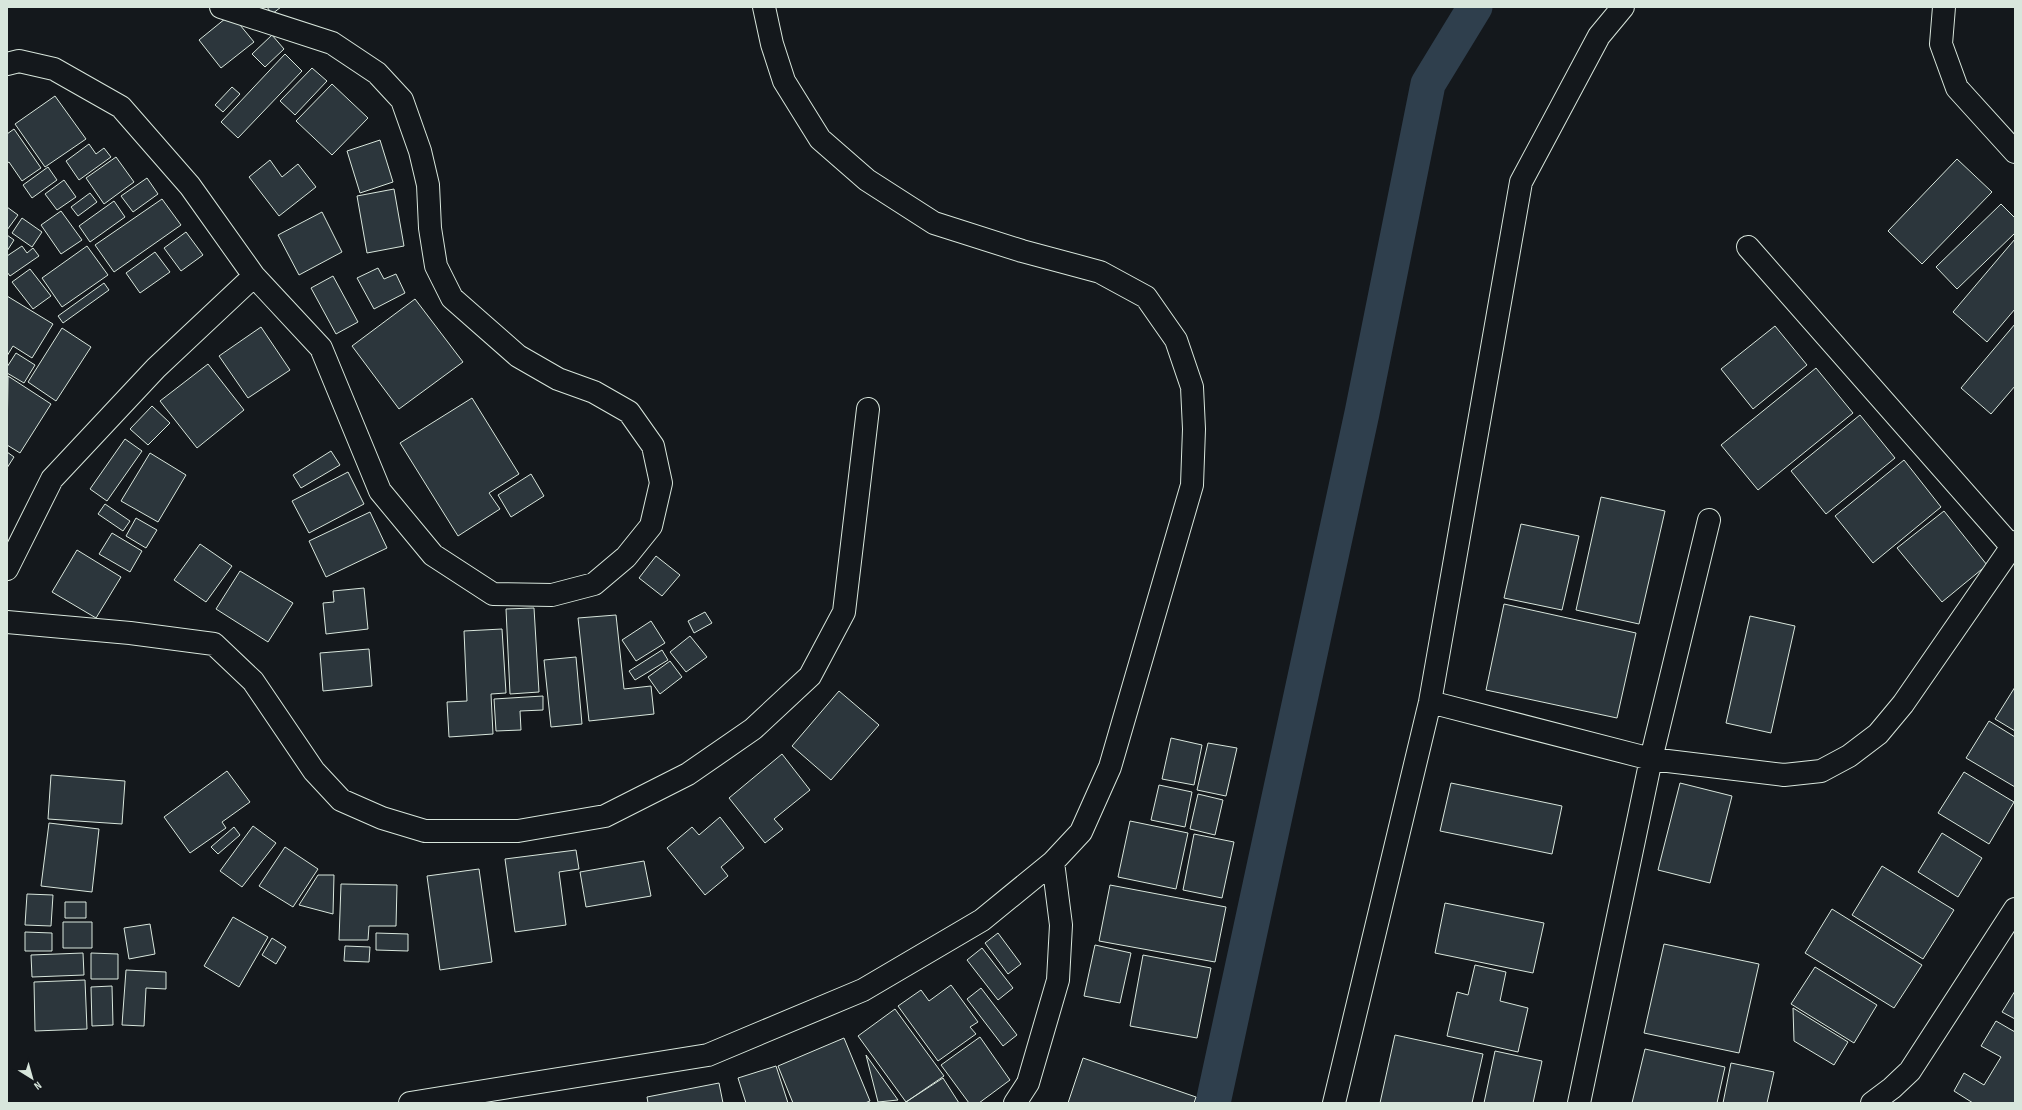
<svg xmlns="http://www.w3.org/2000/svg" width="2022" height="1110" font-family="'Sofia Sans Condensed',sans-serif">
<rect width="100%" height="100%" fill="#14181c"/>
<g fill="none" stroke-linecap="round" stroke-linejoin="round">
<!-- canal -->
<path stroke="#2f3f4d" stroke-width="35" d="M 1213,1103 L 1362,413 L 1428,84 L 1475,7"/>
</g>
<!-- building -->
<path fill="#2c363c" stroke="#d8e6dc" d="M 267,7 L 281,7 L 272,14 Z
M 231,14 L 254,42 L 221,68 L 199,40 Z
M 272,35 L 284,49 L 265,67 L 252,54 Z
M 285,54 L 302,71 L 238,138 L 221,122 Z
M 312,68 L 327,81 L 295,115 L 280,101 Z
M 332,84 L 368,118 L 332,155 L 296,121 Z
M 232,87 L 240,94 L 223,112 L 215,105 Z
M 55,96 L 86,139 L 45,167 L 15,124 Z
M 14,129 L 41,168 L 22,181 L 9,162 L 7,163 L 7,134 Z
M 380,140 L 393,182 L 360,193 L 347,151 Z
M 89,144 L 96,154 L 104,148 L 111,157 L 79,180 L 66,161 Z
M 116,157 L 134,182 L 104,204 L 86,178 Z
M 1957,159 L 1992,192 L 1922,264 L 1888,231 Z
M 270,160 L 282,177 L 298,164 L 316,187 L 279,216 L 249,177 Z
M 48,167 L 57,180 L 32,198 L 23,185 Z
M 147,178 L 158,194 L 133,212 L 121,196 Z
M 64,180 L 76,197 L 57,210 L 45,194 Z
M 394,189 L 404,246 L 367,253 L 357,196 Z
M 90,193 L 97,202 L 78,216 L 71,207 Z
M 162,199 L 181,225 L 114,272 L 95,245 Z
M 114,201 L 125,217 L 90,242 L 79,226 Z
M 2001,204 L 2015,218 L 2015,233 L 1957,289 L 1936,267 Z
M 7,207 L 18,215 L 7,230 Z
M 61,211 L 82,240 L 61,254 L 41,225 Z
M 322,212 L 342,252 L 299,275 L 278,235 Z
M 22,218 L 42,232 L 32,247 L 12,233 Z
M 186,232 L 203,255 L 181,271 L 164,248 Z
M 7,235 L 14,240 L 7,251 Z
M 2015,239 L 2015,309 L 1987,342 L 1953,312 Z
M 22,246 L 27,253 L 33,248 L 39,256 L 10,276 L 7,272 L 7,256 Z
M 87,246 L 108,275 L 62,307 L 42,278 Z
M 155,252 L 170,272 L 140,293 L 126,273 Z
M 378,268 L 384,279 L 396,274 L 405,293 L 374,309 L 357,278 Z
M 30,269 L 51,296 L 33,309 L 12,282 Z
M 333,276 L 358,322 L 336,334 L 311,288 Z
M 104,283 L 109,290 L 63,323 L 58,316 Z
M 7,296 L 53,324 L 32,358 L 13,346 L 7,356 Z
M 415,299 L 463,362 L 399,409 L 352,346 Z
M 2015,324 L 2015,386 L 1991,414 L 1961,388 Z
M 1775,326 L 1807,365 L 1753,409 L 1721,369 Z
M 261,327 L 290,370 L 248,398 L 219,356 Z
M 62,328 L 91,347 L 56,401 L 28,382 Z
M 16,353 L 35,365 L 24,383 L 7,373 L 7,367 Z
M 208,364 L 244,410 L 197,448 L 160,401 Z
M 1816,368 L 1853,413 L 1758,490 L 1721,445 Z
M 8,376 L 51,404 L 20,453 L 7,445 Z
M 472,398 L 519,474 L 489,493 L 500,509 L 458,536 L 400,443 Z
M 152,406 L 170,423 L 148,445 L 130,429 Z
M 1860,415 L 1895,458 L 1826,514 L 1791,471 Z
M 125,439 L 142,451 L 107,501 L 90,489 Z
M 331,451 L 340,465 L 301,488 L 293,475 Z
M 7,452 L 14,457 L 7,468 Z
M 150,453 L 186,475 L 158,522 L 121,501 Z
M 1904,460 L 1941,507 L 1873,563 L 1835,516 Z
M 348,472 L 364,504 L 309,533 L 292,501 Z
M 531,474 L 544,496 L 511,517 L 498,495 Z
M 1601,497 L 1665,511 L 1639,624 L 1576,610 Z
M 105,504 L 130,521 L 123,531 L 98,514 Z
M 1944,511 L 1987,565 L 1942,602 L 1897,548 Z
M 370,512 L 387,548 L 326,577 L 309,541 Z
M 136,518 L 157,530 L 146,548 L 126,536 Z
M 1521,524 L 1579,536 L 1562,610 L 1504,598 Z
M 112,533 L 142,551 L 130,572 L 99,554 Z
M 200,544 L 232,566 L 206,602 L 174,580 Z
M 77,550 L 121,577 L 96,618 L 52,592 Z
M 656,556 L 680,575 L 662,596 L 639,578 Z
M 240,571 L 293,603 L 268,642 L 216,609 Z
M 364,588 L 368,629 L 326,634 L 323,603 L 334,602 L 333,591 Z
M 1504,604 L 1636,633 L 1617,718 L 1486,690 Z
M 534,608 L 539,692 L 510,694 L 506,609 Z
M 705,612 L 712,623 L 694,633 L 688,621 Z
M 616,615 L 624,689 L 651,686 L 654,714 L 589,721 L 578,618 Z
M 1750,616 L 1795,626 L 1771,733 L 1726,723 Z
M 651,621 L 665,643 L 636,661 L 622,640 Z
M 502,629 L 506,693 L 491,694 L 493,734 L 449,737 L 447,702 L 467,701 L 464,631 Z
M 690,636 L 707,657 L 686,672 L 670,652 Z
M 369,649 L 372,686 L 323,691 L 320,653 Z
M 662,650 L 668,660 L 635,680 L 629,671 Z
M 576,657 L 582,724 L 551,727 L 544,660 Z
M 670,661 L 682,677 L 660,694 L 648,677 Z
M 2015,687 L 2015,731 L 1995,719 Z
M 839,691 L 879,725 L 831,780 L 792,746 Z
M 543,696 L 543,710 L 520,711 L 521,730 L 496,731 L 494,699 Z
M 1989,721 L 2015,737 L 2015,787 L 1966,758 Z
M 1171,738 L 1202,745 L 1194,785 L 1162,779 Z
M 1208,743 L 1237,748 L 1226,796 L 1197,790 Z
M 782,754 L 810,790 L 774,819 L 783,829 L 765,843 L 729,798 Z
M 227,771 L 250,802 L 222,822 L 226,828 L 190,853 L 164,817 Z
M 1964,772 L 2014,802 L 1989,844 L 1938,813 Z
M 51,775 L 125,781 L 122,824 L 48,819 Z
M 1451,783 L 1562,806 L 1552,854 L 1440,831 Z
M 1680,783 L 1732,796 L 1710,883 L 1658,870 Z
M 1159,785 L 1192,792 L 1185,827 L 1151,820 Z
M 1198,794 L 1223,800 L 1215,835 L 1190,829 Z
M 720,817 L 744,848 L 721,867 L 728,876 L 705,895 L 667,848 L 692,827 L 699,835 Z
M 1130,821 L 1188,833 L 1176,889 L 1118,877 Z
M 49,823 L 99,829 L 92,892 L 41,886 Z
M 253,826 L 276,843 L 242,887 L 220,871 Z
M 234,827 L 240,835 L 218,854 L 211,847 Z
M 1942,833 L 1982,858 L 1958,897 L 1918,872 Z
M 1194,834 L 1234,842 L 1222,898 L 1183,890 Z
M 285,847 L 318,869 L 293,907 L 259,886 Z
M 576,850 L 579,869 L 559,872 L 566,925 L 515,932 L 505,859 Z
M 644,861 L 651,896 L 586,907 L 580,872 Z
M 1882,866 L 1954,910 L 1923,959 L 1852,915 Z
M 479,869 L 492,962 L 440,970 L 427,876 Z
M 318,875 L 334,875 L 333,914 L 299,905 Z
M 341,884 L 397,885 L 396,926 L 369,926 L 368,940 L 339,940 Z
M 1110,885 L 1226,907 L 1215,962 L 1099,941 Z
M 27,894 L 53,895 L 51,926 L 25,925 Z
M 65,902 L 86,902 L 86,918 L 65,918 Z
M 1445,903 L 1544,923 L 1533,973 L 1435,953 Z
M 1832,909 L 1922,965 L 1894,1008 L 1805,953 Z
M 233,917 L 268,937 L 239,987 L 204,966 Z
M 63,922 L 92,922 L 92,948 L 63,948 Z
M 150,924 L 155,954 L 129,959 L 124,928 Z
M 25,932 L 52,933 L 52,951 L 25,951 Z
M 376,933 L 408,934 L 408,951 L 376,950 Z
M 998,933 L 1021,964 L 1008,974 L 985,943 Z
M 272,938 L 286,947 L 276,964 L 262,955 Z
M 1664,944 L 1759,964 L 1739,1053 L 1644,1033 Z
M 1095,945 L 1131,953 L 1120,1003 L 1084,996 Z
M 345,946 L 370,947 L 369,962 L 344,961 Z
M 982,948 L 1013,988 L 998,1000 L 967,960 Z
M 83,953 L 84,975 L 32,977 L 31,955 Z
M 91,953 L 118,954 L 118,979 L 91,979 Z
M 1143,955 L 1211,968 L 1197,1038 L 1130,1026 Z
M 1475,965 L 1506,972 L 1500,1001 L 1528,1008 L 1518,1052 L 1447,1036 L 1457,992 L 1468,995 Z
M 1815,967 L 1877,1005 L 1854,1043 L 1791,1004 Z
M 126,970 L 166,972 L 166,989 L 146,988 L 144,1026 L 122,1025 Z
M 85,980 L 87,1029 L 35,1031 L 34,982 Z
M 951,985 L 978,1022 L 970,1027 L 976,1034 L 938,1061 L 898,1006 L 921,990 L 929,1001 Z
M 112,986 L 113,1025 L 92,1026 L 91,987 Z
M 981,988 L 1017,1035 L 1003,1046 L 967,999 Z
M 2015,991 L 2015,1019 L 2002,1012 Z
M 1793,1008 L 1848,1042 L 1834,1065 L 1794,1041 Z
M 895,1009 L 944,1076 L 906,1102 L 858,1036 Z
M 1996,1021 L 2015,1032 L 2015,1103 L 1973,1103 L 1954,1091 L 1964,1073 L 1984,1085 L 2001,1057 L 1981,1046 Z
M 1395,1035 L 1483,1054 L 1472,1103 L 1380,1103 Z
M 980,1037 L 1010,1080 L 979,1103 L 969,1103 L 941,1065 Z
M 844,1038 L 870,1101 L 865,1103 L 793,1103 L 778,1066 Z
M 1645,1049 L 1725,1067 L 1717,1103 L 1632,1103 Z
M 1495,1051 L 1542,1061 L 1533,1103 L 1484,1103 Z
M 866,1055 L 898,1100 L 878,1102 Z
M 1083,1058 L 1196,1097 L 1194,1103 L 1068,1103 Z
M 1731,1063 L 1774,1072 L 1767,1103 L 1723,1103 Z
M 776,1066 L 788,1103 L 746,1103 L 738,1078 Z
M 943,1078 L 959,1103 L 907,1103 L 906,1102 Z
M 719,1083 L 723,1103 L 648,1103 L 647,1097 Z"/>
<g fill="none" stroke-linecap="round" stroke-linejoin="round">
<!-- minor casing -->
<g stroke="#d8e6dc" stroke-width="24">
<path id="minor" d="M 1944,7 L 1941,44 L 1957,88 L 2015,152
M 7,64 L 19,61 L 54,69 L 121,107 L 190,186 L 254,276 L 321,348 L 380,491 L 433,555 L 493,594 L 552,595 L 594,584 L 626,557 L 651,526 L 661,483 L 653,446 L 629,412 L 594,392 L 558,379 L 518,356 L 452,298 L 436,266 L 430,228 L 428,185 L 420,151 L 402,100 L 377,73 L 332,43 L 221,7
M 1748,247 L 2012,547
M 7,569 L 52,479 L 156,368 L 254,276
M 7,622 L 130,633 L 214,644 L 253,681 L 314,771 L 341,800 L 382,818 L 425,831 L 518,831 L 605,816 L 688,774 L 753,729 L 810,676 L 844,612 L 868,409
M 1430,702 L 1651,759 L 1784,775 L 1821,771 L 1849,756 L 1878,734 L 1903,704 L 2015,542
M 410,1103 L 708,1055 L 863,990 L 982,920 L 1053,862 L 1081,832 L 1110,767 L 1192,485 L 1194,429 L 1192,387 L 1176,340 L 1146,297 L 1100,272 L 1022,251 L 934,223 L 867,180 L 820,139 L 784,81 L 772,44 L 764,7
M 1015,1103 L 1028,1083 L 1058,980 L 1061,925 L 1053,862
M 1334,1103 L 1430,702 L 1521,182 L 1599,36 L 1623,7
M 1579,1103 L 1651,759 L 1709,520
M 1872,1103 L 1892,1088 L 1910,1071 L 2015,909"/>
</g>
<!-- minor -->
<use href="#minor" stroke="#14181c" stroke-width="22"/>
</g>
<!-- border -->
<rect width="2022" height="1110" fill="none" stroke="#d8e6dc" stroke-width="16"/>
<!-- north arrow -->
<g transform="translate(32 1078) rotate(143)" stroke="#14181c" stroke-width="3" paint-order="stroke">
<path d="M0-3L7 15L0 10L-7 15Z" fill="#d8e6dc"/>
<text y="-6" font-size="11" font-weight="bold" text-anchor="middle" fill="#d8e6dc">N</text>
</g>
</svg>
